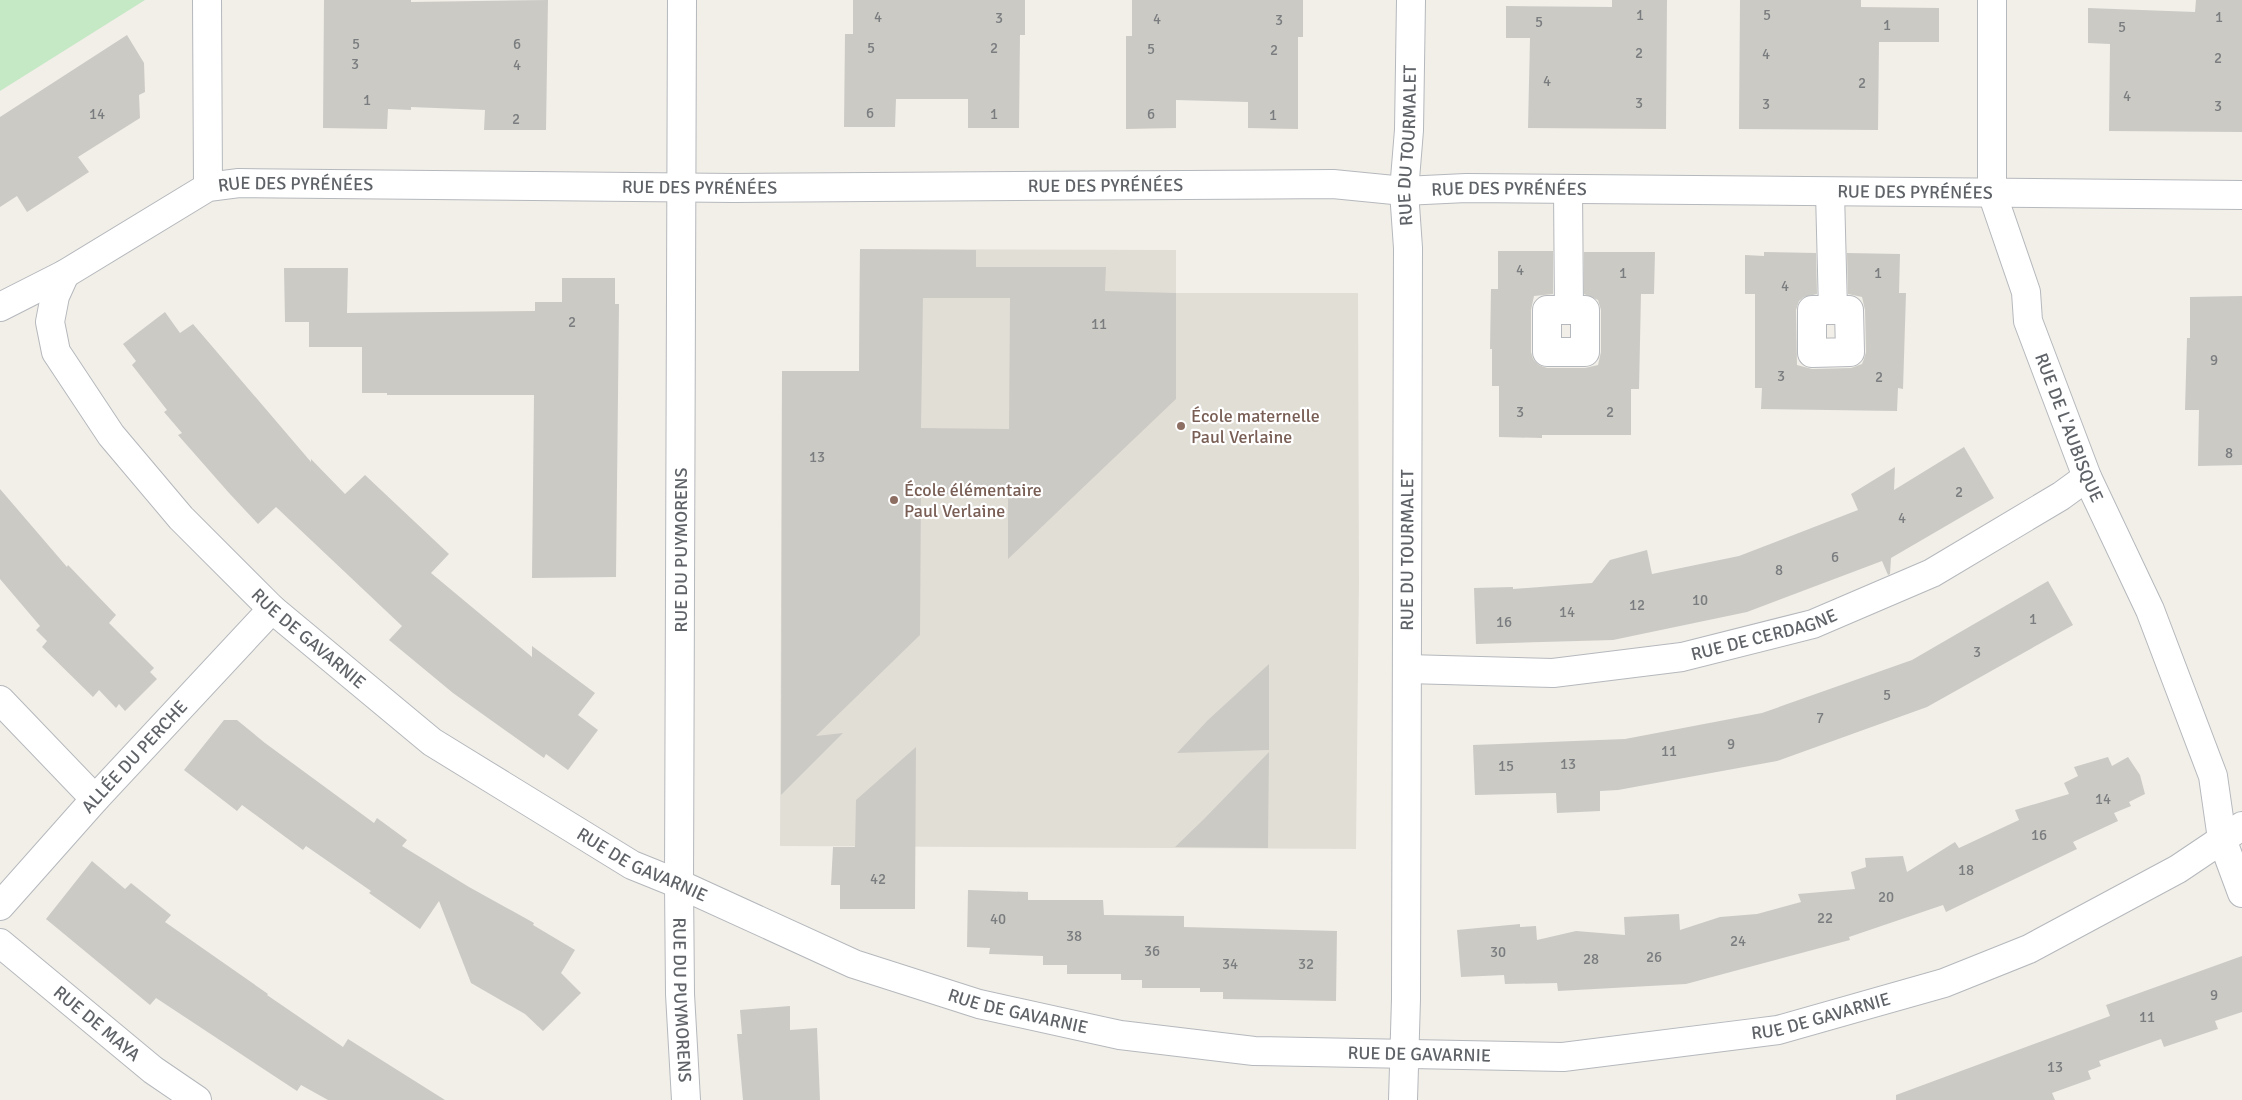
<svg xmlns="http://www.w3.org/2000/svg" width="2242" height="1100" font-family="Signika,sans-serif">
<rect width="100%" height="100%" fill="#f1efe8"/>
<!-- education -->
<path fill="#e1ded6" d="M 860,249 L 1176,250 L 1176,293 L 1358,293 L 1359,582 L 1356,849 L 780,846 L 782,371 L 859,371 Z"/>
<!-- green -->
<path fill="#c5e8c5" d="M 0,0 L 145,0 L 0,91 Z"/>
<!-- building -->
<path fill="#cccac5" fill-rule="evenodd" d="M 324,0 L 411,0 L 411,2 L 548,0 L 546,130 L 484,130 L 485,110 L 411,107 L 411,110 L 388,109 L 387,129 L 323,128 Z
M 853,0 L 1025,0 L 1025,35 L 1020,35 L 1019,128 L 968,128 L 968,99 L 896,99 L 895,127 L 844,127 L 845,34 L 853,34 Z
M 1132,0 L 1303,0 L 1303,37 L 1298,37 L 1298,129 L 1248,128 L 1248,102 L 1176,100 L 1176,128 L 1126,129 L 1126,36 L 1132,36 Z
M 1612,0 L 1667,0 L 1666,129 L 1528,128 L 1530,38 L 1506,38 L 1506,6 L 1612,7 Z
M 1740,0 L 1861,0 L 1861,7 L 1939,8 L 1939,42 L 1879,42 L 1878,130 L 1739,129 Z
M 2196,0 L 2242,0 L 2242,132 L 2109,131 L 2110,44 L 2088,43 L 2088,8 L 2195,12 Z
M 127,35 L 144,63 L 145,92 L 139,95 L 140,118 L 78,157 L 89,172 L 27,212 L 17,196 L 0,207 L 0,117 Z
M 860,249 L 976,250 L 976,267 L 1106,267 L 1105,291 L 1176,293 L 1176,399 L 1008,559 L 1008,495 L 921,494 L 920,635 L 816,736 L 843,733 L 781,795 L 782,371 L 859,371 ZM 923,298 L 1010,298 L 1009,429 L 921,428 Z
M 1498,251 L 1553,251 L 1553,294 L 1534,296 L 1531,310 L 1531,352 L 1533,359 L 1539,365 L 1547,368 L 1585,368 L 1598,365 L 1601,352 L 1601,310 L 1598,300 L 1584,294 L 1584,252 L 1655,252 L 1654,294 L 1641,294 L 1639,389 L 1631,389 L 1631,435 L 1542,435 L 1542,438 L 1499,437 L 1499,386 L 1492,386 L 1492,349 L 1490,349 L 1491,289 L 1498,289 Z
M 1764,252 L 1816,253 L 1817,294 L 1804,297 L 1799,301 L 1796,310 L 1797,365 L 1812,369 L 1851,368 L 1862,364 L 1864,359 L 1866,352 L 1865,310 L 1862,297 L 1848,294 L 1847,253 L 1900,254 L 1899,293 L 1906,293 L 1903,389 L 1898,388 L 1897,411 L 1761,409 L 1762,388 L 1755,388 L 1755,294 L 1745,294 L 1745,255 L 1764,256 Z
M 284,268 L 348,268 L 347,313 L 535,311 L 535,302 L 562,302 L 562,278 L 615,278 L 615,304 L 619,304 L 616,577 L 532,578 L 534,395 L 387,395 L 387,393 L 362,393 L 362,347 L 309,347 L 309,322 L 285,322 Z
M 2242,296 L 2242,465 L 2198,466 L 2199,410 L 2185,410 L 2187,338 L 2190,338 L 2190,297 Z
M 165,312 L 180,333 L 193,324 L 311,462 L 311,459 L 345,494 L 365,475 L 449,554 L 431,573 L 532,657 L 532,646 L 595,693 L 578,715 L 598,730 L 568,770 L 546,754 L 544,758 L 453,693 L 389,640 L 402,626 L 276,507 L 258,524 L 229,493 L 178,435 L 182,433 L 164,412 L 167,410 L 132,365 L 136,361 L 123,344 Z
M 1964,447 L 1994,498 L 1891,558 L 1890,574 L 1888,575 L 1882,561 L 1747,612 L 1613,640 L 1476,644 L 1474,588 L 1513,587 L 1513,589 L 1592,583 L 1610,560 L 1647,550 L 1652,574 L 1739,556 L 1858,510 L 1851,494 L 1895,467 L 1894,490 Z
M 0,489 L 67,567 L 68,565 L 116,615 L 109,623 L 154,668 L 150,672 L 157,679 L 125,711 L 119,704 L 116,708 L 99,690 L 93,697 L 42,647 L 47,641 L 36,630 L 40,626 L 0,579 Z
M 2048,581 L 2073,625 L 1927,707 L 1777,761 L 1618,790 L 1600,791 L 1600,811 L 1557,813 L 1556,793 L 1475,795 L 1473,745 L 1625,739 L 1762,713 L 1912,660 Z
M 1269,664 L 1269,750 L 1177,753 L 1208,720 Z
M 224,720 L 237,720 L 265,743 L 374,823 L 377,818 L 407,840 L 402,846 L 469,887 L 534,923 L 533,925 L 575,950 L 561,973 L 581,993 L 543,1031 L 525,1014 L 471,983 L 439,901 L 420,929 L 369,893 L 371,891 L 306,846 L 303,850 L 242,805 L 237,811 L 184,770 Z
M 916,747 L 915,909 L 840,909 L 840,885 L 831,885 L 833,847 L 855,847 L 856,800 Z
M 1269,752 L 1268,848 L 1175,847 L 1204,819 Z
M 2108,757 L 2112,766 L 2128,757 L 2140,775 L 2145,794 L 2129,802 L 2131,806 L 2114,813 L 2118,821 L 2073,842 L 2077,849 L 1946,912 L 1943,905 L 1849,937 L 1850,940 L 1686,984 L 1558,991 L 1557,983 L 1505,984 L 1504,975 L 1461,977 L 1457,930 L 1520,924 L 1520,927 L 1536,926 L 1537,940 L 1576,931 L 1625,935 L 1624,917 L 1679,914 L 1680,930 L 1720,917 L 1757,914 L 1801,902 L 1798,894 L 1855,889 L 1851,872 L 1866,867 L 1865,858 L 1903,856 L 1907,872 L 1955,842 L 1959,848 L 2019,820 L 2015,810 L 2069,794 L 2064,783 L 2078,776 L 2074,767 Z
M 92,861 L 125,889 L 131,883 L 171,915 L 165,922 L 268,994 L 267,995 L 343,1047 L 348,1039 L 445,1100 L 328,1100 L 301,1085 L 297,1091 L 156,998 L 150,1005 L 46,919 Z
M 968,890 L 1028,892 L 1028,900 L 1103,900 L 1104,915 L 1184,916 L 1184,927 L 1337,931 L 1336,1001 L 1223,999 L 1223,992 L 1200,992 L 1200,988 L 1142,988 L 1142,980 L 1121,980 L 1121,974 L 1067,974 L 1067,965 L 1043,965 L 1043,956 L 989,954 L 990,948 L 967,947 Z
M 2242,956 L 2242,1012 L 2215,1021 L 2218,1029 L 2164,1047 L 2161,1039 L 2099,1061 L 2101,1066 L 2088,1071 L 2091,1079 L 2052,1093 L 2055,1100 L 1896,1100 L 1896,1095 L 2110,1016 L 2106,1005 Z
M 790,1006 L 790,1030 L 817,1028 L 820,1100 L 743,1100 L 737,1034 L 742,1034 L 740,1010 Z"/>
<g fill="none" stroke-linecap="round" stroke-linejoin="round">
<!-- minor casing -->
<g stroke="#b5b8bc" stroke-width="30">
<g id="minor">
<path d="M 207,0 L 208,187"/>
<path id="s1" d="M 682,0 L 679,884 L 680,994 L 686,1100"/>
<path id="s2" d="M 1992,0 L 1992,193 L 2026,292 L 2028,321 L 2087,477 L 2150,610 L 2213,776 L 2222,839 L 2242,893"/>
<path d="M 1568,189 L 1569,310"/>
<path d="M 1830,192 L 1833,310"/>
<path id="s3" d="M 65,274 L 55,296 L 50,322 L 56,352 L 111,435 L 181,518 L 272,609 L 432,742 L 632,865 L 679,884 L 854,964 L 979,1004 L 1120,1035 L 1254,1051 L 1563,1057 L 1778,1030 L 1944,983 L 2029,949 L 2178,869 L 2242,826"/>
<path id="s4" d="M 0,307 L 65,274 L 208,187 L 239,183 L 734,188 L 1333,184 L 1404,191 L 1466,188 L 2242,195"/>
<rect x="1547" y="310" width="38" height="42"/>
<path d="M 1812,310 L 1849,310 L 1850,352 L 1812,353 Z"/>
<path id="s5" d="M 1407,669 L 1553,673 L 1682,657 L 1813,624 L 1932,573 L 2061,496 L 2087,477"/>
<path d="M 0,700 L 95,799"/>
<path id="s6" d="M 0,906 L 95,799 L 272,609"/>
<path id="s7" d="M 0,943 L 153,1070 L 197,1100"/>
<path id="s8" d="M 1403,1100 L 1406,999 L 1408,248 L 1404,191 L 1409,130 L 1411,0"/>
</g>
</g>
<!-- minor -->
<use href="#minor" stroke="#fff" stroke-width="28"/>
</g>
<!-- markers -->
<g fill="#8d6e63" stroke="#fff" stroke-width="2">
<circle cx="1181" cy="426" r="5"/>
<circle cx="894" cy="500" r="5"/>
</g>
<g text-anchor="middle" stroke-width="4.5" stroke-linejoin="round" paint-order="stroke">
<!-- number labels -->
<g font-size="15" fill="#7a7d7f">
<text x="1640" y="20">1</text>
<text x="1767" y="20">5</text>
<text x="878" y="22">4</text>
<text x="2219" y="22">1</text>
<text x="999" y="23">3</text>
<text x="1157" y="24">4</text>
<text x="1279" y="25">3</text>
<text x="1539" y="27">5</text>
<text x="1887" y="30">1</text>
<text x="2122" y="32">5</text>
<text x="356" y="49">5</text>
<text x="517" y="49">6</text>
<text x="871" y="53">5</text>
<text x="994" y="53">2</text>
<text x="1151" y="54">5</text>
<text x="1274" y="55">2</text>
<text x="1639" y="58">2</text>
<text x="1766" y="59">4</text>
<text x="2218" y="63">2</text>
<text x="355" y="69">3</text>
<text x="517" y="70">4</text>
<text x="1547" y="86">4</text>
<text x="1862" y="88">2</text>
<text x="2127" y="101">4</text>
<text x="367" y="105">1</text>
<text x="1639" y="108">3</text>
<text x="1766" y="109">3</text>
<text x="2218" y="111">3</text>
<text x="870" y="118">6</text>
<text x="97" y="119">14</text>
<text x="994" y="119">1</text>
<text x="1151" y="119">6</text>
<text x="1273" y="120">1</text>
<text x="516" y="124">2</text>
<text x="1520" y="275">4</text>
<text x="1623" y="278">1</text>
<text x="1878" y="278">1</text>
<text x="1785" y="291">4</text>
<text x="572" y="327">2</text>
<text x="1099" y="329">11</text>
<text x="2214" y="365">9</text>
<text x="1781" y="381">3</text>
<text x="1879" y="382">2</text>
<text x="1520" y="417">3</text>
<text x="1610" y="417">2</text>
<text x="2229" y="458">8</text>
<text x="817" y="462">13</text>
<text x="1959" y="497">2</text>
<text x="1902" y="523">4</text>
<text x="1835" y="562">6</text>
<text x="1779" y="575">8</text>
<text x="1700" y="605">10</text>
<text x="1637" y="610">12</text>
<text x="1567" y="617">14</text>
<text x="2033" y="624">1</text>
<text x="1504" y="627">16</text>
<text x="1977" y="657">3</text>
<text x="1887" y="700">5</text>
<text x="1820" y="723">7</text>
<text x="1731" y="749">9</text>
<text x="1669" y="756">11</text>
<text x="1568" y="769">13</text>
<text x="1506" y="771">15</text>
<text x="2103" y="804">14</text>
<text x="2039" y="840">16</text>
<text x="1966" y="875">18</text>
<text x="878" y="884">42</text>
<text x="1886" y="902">20</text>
<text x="1825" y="923">22</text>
<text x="998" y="924">40</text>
<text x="1074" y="941">38</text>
<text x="1738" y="946">24</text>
<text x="1152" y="956">36</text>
<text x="1498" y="957">30</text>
<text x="1654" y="962">26</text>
<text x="1591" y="964">28</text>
<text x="1230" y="969">34</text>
<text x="1306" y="969">32</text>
<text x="2214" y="1000">9</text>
<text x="2147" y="1022">11</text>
<text x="2055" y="1072">13</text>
</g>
<!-- street labels -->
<g font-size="18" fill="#5f6368" stroke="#fff">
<text dy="6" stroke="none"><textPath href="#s8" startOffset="955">RUE DU TOURMALET</textPath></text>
<text dy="6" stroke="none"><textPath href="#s4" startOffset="1138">RUE DES PYRÉNÉES</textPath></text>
<text dy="6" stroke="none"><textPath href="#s4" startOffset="328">RUE DES PYRÉNÉES</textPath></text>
<text dy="6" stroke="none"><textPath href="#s4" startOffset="732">RUE DES PYRÉNÉES</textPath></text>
<text dy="6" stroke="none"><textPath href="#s4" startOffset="1542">RUE DES PYRÉNÉES</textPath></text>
<text dy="6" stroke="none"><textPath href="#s4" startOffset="1948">RUE DES PYRÉNÉES</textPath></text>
<text dy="6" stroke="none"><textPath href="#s2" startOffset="441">RUE DE L'AUBISQUE</textPath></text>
<text transform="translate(681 550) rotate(-90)" y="6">RUE DU PUYMORENS</text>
<text dy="6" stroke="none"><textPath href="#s8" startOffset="550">RUE DU TOURMALET</textPath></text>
<text dy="6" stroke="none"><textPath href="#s5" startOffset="361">RUE DE CERDAGNE</textPath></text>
<text dy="6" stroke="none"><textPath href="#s3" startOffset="465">RUE DE GAVARNIE</textPath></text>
<text dy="6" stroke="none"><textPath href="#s6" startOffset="201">ALLÉE DU PERCHE</textPath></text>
<text dy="6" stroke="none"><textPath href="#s3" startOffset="870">RUE DE GAVARNIE</textPath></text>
<text dy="6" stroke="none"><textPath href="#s1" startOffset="1000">RUE DU PUYMORENS</textPath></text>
<text dy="6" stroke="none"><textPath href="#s3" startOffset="1275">RUE DE GAVARNIE</textPath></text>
<text dy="6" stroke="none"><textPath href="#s3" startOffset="2085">RUE DE GAVARNIE</textPath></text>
<text dy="6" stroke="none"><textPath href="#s7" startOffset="126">RUE DE MAYA</textPath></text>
<text dy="6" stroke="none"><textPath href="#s3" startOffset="1680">RUE DE GAVARNIE</textPath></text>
</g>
<!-- education labels -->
<g font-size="18" fill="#785e54" stroke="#fff" text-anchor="start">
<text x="1191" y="422">École maternelle<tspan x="1191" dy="21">Paul Verlaine</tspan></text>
<text x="904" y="496">École élémentaire<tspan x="904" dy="21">Paul Verlaine</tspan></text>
</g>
</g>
</svg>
